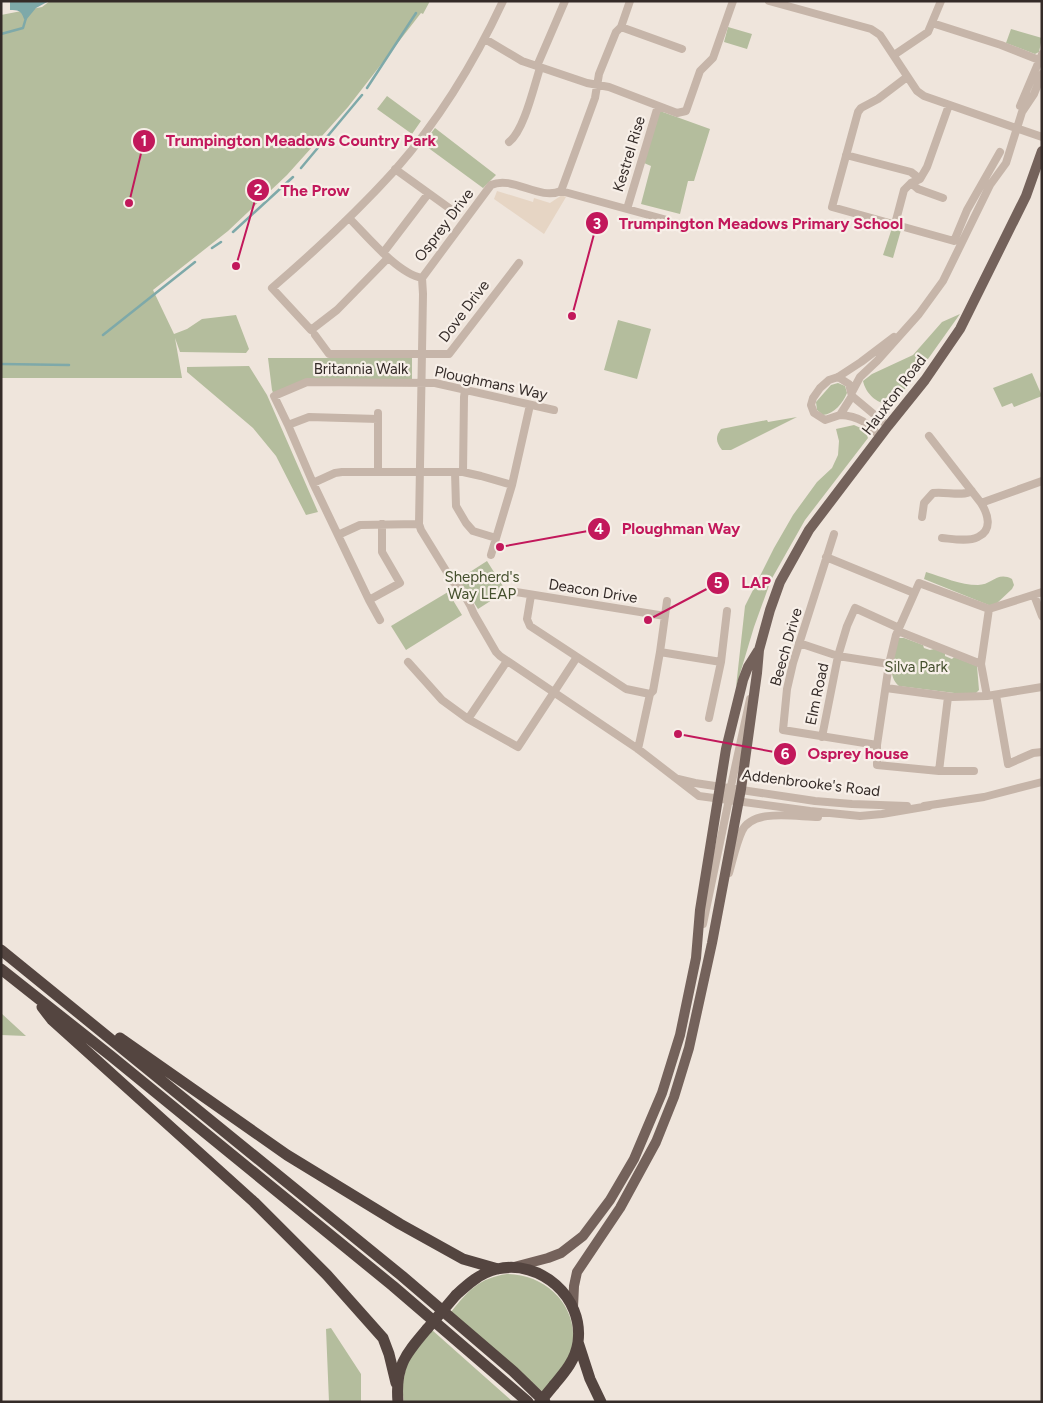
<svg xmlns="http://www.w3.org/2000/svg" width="1043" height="1403" font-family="Figtree,sans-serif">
<rect width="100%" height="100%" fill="#efe5dc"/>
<!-- green -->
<path fill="#b4bd9d" d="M 50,1 L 430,1 L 423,14 L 421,13 L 348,107 L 287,175 L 228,231 L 153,290 L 174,334 L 187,329 L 202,319 L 236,315 L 249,349 L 246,353 L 180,352 L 175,338 L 182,378 L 1,378 L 1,15 L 42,7 Z
M 728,27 L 752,34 L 747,49 L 724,42 Z
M 1011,29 L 1042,38 L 1039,52 L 1035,54 L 1006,43 Z
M 387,96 L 421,121 L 412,134 L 377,109 Z
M 660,111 L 710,129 L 694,181 L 688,181 L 680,214 L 641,204 L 651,166 L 644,163 Z
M 435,128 L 496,175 L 483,188 L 423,144 Z
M 892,228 L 901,230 L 893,258 L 883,255 Z
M 960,314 L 923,366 L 894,403 C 880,407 866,395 863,381 L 872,374 L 913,355 L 942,322 Z
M 618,320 L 651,329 L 637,379 L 604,370 Z
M 268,358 L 412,358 L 412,380 L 305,381 L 274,395 L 272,390 Z
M 249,366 L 267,395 L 318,512 L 306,515 L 276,456 L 253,428 L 187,372 L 187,367 Z
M 1032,373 L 1042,396 L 1014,407 L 1012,403 L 1002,407 L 993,388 Z
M 838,383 L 845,386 L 847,393 C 843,403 834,414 823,415 L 817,410 L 816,402 L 831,385 Z
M 797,417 L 731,450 L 722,450 C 716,442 715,437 721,429 L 767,420 L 768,422 Z
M 854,425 L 865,430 L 868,438 L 805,520 L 771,580 L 754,627 L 736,687 L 745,606 L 774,548 L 793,515 L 817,482 L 832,468 L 838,455 L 839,441 L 836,429 Z
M 487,561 L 506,591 L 478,609 L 459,579 Z
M 926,572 C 943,577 960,585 978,585 C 992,585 997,571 1012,579 L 1014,585 L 1012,589 L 995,605 L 991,606 L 924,579 Z
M 448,592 L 462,615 L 406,650 L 391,626 Z
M 898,638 L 904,638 L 923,645 L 924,648 L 930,650 L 934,649 L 945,653 L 945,656 L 952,659 L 954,657 L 977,666 L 979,690 L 975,694 L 970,695 L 899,686 C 886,676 893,652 898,638 Z
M 1,1013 L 26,1036 L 1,1035 Z
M 507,1274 C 552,1274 588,1317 567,1362 C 561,1372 550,1383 543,1392 L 451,1312 C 468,1291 479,1278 507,1274 Z
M 331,1328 L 361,1374 L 361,1402 L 329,1402 L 326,1329 Z
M 432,1330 L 513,1402 L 404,1402 L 402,1388 L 407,1362 Z"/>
<!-- plaza -->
<path fill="#e6d5c4" d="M 497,191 L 533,202 L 534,198 L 550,203 L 562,195 L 566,197 L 544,234 L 494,199 Z"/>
<!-- water -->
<path fill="#7ea9a9" d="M 10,1 L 49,1 L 36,8 L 26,20 L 24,19 C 21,10 18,10 10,10 Z"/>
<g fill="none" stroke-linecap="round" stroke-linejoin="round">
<!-- stream -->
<path stroke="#7ea9a9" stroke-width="2.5" d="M 1,34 L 23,28 L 26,18
M 367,88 L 416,13
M 301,168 L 362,95
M 233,232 L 293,177
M 212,248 L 221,242
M 103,335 L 195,262
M 1,364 L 69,365"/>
<!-- minor -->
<path stroke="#c6b5a9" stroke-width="8" d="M 630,1 L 621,27 L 616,32 L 599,74 L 595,98 L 561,191 C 539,201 513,175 491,185 L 422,278 L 423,294 L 419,524 L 421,530 L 453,582 L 459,586 L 470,605 L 474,614 L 496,652 L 500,656 L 638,749 L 699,796 L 810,811 L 860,816 L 882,814 L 929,806
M 769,1 L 871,29 L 880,35 L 917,91 L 924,96 L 1042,137
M 932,23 L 1001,45 L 1039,60
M 621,27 L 682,49
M 485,39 L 522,61 L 587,83 L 609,87 L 677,113 L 686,111 L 700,71 L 713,58 L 733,1
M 894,55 L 928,32 L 941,1
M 537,66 L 565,1
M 907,77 L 878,99 L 861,108 L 858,112 L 832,207 L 954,241 L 967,210 L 1000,152
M 1020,106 L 1042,54
M 509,142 C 524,131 534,86 540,68
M 846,155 L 911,172 L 920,179
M 395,169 L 456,213
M 911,183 L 918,189 L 943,198
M 561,191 L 667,220
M 627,209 L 658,106
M 349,218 C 366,235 398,274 422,278
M 895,224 L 904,190 L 911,183 L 920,179 L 927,167 L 949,105
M 383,253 L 428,194
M 388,258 L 337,310 L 311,330 L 272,288 C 315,251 357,212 395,170 C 439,120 475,61 503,1
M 315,335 L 329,354 L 449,354 L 519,263
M 838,377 L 849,384 L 852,396 L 840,415 L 825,420 L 814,413 L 811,405 L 813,398 L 820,388 L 829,380 L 838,377 L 861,362 L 894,337
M 852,392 L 860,377 L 877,361 L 919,314 L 943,281 L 990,185 L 1006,163 L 1022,112 L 1034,94 L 1042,74
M 852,396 L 888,426
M 378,413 L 378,471
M 840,415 C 859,416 868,423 880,437
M 378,419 L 309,417 L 288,425 L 313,483 L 369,600 L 400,583 L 382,552 L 382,524
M 288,425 L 274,396 L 307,382 L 435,383 L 554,410
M 929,436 L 981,503 C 988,514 993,530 978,537 C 968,542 953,539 942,538
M 455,472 L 456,506 L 466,523 L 473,531 L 496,538
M 463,472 L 464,397 L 465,390
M 313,483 L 335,473 L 342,472 L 463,472 L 481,476 L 512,485
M 981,503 L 1042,481
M 922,517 L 924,503 L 933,493 C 945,491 962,497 972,491
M 834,534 L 793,663 L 787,689 L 783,730 L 877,745
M 338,535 L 360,525 L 419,524
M 491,555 L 512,485 L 530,405
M 826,557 L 914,593
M 516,592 L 665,616
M 531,595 L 527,619 L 530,626 L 626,689 L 650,694
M 1034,595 L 1042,616
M 369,600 L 380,620
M 898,631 L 981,664
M 799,643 L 838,656 L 822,737
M 660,652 L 721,662
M 507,661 L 468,719 L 518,747 L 577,657
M 408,662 L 442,700 L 468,719
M 889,664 L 838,656 L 847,626 L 855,608 L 899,628
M 886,688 L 953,697 L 987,696 L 1042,687
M 996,695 L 1008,764 L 1033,753 L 1042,752
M 987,696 L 981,664 L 989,609
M 948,697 L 939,771 L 877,765 L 877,745 L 889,664 L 896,635 L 919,583 L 989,609 L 1042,592
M 709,718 L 721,662 L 727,611
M 638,749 L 650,694 L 653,691 L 660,652 L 667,601
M 939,771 L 974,771
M 678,779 L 695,783 L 815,801 L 852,804 L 907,806
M 716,797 L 725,793 L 731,786 L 750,699
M 924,806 L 984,797 L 1042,782
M 729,873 C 733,859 736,844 742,831 C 753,808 796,817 818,817
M 703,924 L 728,804 L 732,793 L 740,789"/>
<!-- major -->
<path stroke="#74625b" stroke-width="10" d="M 514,1267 L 548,1258 L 561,1253 L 583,1236 L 610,1200 L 634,1159 L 662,1093 L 680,1035 L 696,958 L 700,910 L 726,749 L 743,680 L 748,667 L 758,651
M 573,1307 L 574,1286 L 577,1272 L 620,1208 L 656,1142 L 674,1097 L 689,1048 L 712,943 L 741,789 L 757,673 L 759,650 L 770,610 L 780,582 L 809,530 L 888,426 L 925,380 L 960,329 L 1026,196 L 1042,151"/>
<!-- highway -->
<path stroke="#544540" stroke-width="11" d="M 1,950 L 402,1276 L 514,1372 L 545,1402
M 1,969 L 111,1056 L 393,1286 L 528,1402
M 42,1007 L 52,1020 L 254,1202 L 327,1275 L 383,1338 L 389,1354 L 396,1383
M 120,1038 L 287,1155 L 400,1224 L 463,1259 L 498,1269
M 456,1295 C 468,1284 480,1273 497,1269 C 540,1259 584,1297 578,1342 C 576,1359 565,1372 554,1385
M 578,1342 L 590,1379 L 601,1402
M 398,1402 C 395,1366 405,1355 427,1329"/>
<!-- highway-bridge -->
<path stroke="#544540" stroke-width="11" d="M 427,1329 L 456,1295
M 540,1402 L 554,1385"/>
</g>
<g text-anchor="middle" stroke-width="4.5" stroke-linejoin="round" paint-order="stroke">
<!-- street labels -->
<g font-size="15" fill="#342b28" stroke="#f7efe8">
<text transform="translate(629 154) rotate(-73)" y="5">Kestrel Rise</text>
<text transform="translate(444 225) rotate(-53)" y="5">Osprey Drive</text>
<text transform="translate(464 311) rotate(-53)" y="5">Dove Drive</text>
<text x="361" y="374">Britannia Walk</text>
<text transform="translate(491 383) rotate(12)" y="5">Ploughmans Way</text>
<text transform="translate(894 395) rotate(-53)" y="5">Hauxton Road</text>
<text transform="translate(593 591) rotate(9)" y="5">Deacon Drive</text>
<text transform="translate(786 647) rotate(-74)" y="5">Beech Drive</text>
<text transform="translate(817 694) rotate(-78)" y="5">Elm Road</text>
<text transform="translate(811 783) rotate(7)" y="5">Addenbrooke's Road</text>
</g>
<!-- park labels -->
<g font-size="15" fill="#45502e" stroke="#f7efe8">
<text x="482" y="582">Shepherd's<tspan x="482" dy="17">Way LEAP</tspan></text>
<text x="916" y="672">Silva Park</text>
</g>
</g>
<!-- callouts -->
<path fill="none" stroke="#c2185b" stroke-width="2" d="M129 203L144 141M236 266L258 190M572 316L597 223M500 547L599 529M648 620L718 583M678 734L785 754"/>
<g fill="#c2185b" stroke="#f7efe8" stroke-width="2">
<circle cx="129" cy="203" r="5"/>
<circle cx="236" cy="266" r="5"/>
<circle cx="572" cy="316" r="5"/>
<circle cx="500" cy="547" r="5"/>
<circle cx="648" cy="620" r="5"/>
<circle cx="678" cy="734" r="5"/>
<circle cx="144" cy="141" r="12"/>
<circle cx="258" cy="190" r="12"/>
<circle cx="597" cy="223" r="12"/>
<circle cx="599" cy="529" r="12"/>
<circle cx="718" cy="583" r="12"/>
<circle cx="785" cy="754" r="12"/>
</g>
<g font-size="15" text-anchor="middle" font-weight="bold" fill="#fff">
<text x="144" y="146">1</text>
<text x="258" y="195">2</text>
<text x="597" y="229">3</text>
<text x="599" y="534">4</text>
<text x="718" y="588">5</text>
<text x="785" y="759">6</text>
</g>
<g font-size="16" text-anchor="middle" font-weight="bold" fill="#c2185b" stroke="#f7efe8" stroke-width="4.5" stroke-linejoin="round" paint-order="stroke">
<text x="301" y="146">Trumpington Meadows Country Park</text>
<text x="315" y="196">The Prow</text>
<text x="761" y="229">Trumpington Meadows Primary School</text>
<text x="681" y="534">Ploughman Way</text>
<text x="756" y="588">LAP</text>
<text x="858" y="759">Osprey house</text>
</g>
<!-- border -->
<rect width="1043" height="1403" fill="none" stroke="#342b28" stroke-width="5"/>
</svg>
